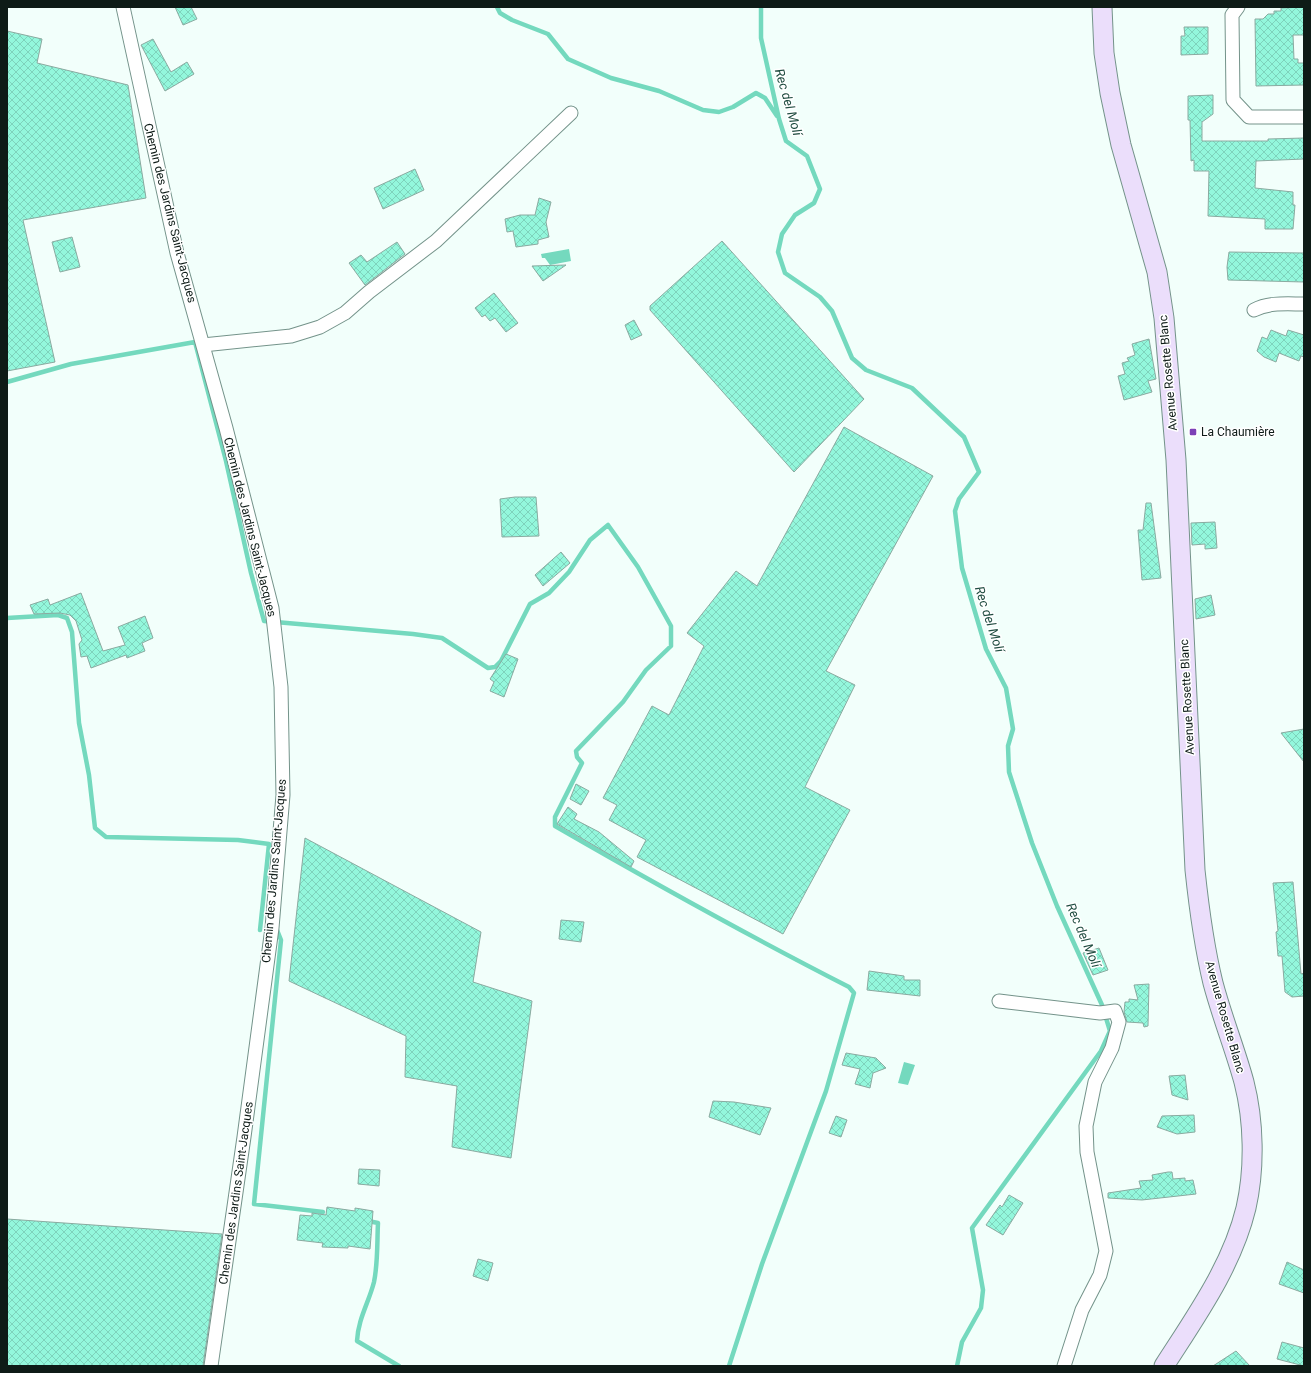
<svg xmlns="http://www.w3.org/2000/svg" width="1311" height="1373" font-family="Roboto,sans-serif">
<defs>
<pattern id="building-cross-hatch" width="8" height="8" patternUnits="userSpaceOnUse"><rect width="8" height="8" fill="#93f7dc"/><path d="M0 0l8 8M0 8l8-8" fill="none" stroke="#7ed3bc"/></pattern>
</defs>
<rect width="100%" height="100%" fill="#f2fffb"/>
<!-- water -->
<path fill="#74d9be" d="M 569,249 L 571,261 L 550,265 L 545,258 L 542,258 L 541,254 Z
M 904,1062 L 915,1065 L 908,1085 L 898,1083 Z"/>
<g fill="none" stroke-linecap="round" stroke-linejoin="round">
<!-- stream -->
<path stroke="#74d9be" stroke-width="4.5" d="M 497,7 L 500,13 L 512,20 L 548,34 L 568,59 L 611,78 L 659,91 L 703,110 L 719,112 L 733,107 L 756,93 L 765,98 L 777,116
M 761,7 L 761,38 L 779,119 L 786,141 L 807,156 L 820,189 L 814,203 L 795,215 L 782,234 L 778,252 L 785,273 L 820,297 L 832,311 L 852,358 L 866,370 L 912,388 L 964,437 L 979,472 L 959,499 L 955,511 L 962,568 L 986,649 L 1006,688 L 1013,729 L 1008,746 L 1009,772 L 1032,843 L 1057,906 L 1102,1005 L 1110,1031 L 1101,1051 L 972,1228 L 983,1290 L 981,1308 L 962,1342 L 957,1366
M 7,382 L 71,364 L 195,342 L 226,461 L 251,573 L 264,621 L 413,634 L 442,638 L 488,668 L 495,667 L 501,661 L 530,604 L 549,593 L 569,572 L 590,540 L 608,525 L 638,567 L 671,626 L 671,646 L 646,670 L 623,702 L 576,751 L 577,757 L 582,763 L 555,817 L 555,826 C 652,882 749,936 849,987 L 854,993 L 826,1091 L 762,1264 L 729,1366
M 7,618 L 58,615 L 67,618 L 72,632 L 79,723 L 89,775 L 95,828 L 106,837 L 238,840 L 269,844 L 260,930
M 277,930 L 281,940 L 254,1204 L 323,1212
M 368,1221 L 378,1223 C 377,1242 378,1263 374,1282 C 369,1302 358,1319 357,1341 L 399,1366"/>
</g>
<!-- building -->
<path fill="url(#building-cross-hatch)" stroke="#8aaaa0" d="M 175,7 L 191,7 L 197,19 L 183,25 Z
M 1304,7 L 1304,35 L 1293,35 L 1294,59 L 1298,59 L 1298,63 L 1304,63 L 1304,85 L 1256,86 L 1255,19 L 1263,19 L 1268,14 L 1274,14 L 1274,11 L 1281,11 L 1281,8 Z
M 1184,27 L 1208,27 L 1208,54 L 1181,55 L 1181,36 L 1185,36 Z
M 7,31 L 42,39 L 37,63 L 128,85 L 146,198 L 23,220 L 55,362 L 7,371 Z
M 153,39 L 171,72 L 187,62 L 194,74 L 165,91 L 141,45 Z
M 1213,95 L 1213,114 L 1202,122 L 1202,141 L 1268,141 L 1268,139 L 1304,138 L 1304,159 L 1256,161 L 1255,188 L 1293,192 L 1293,205 L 1295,205 L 1293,229 L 1265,229 L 1265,219 L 1208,216 L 1209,171 L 1194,171 L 1194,160 L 1191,161 L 1190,120 L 1188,120 L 1188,96 Z
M 415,169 L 424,190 L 383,209 L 374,188 Z
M 539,198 L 551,202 L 546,222 L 549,237 L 538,240 L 538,244 L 516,247 L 513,231 L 507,232 L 505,219 L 520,215 L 535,215 Z
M 72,237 L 80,267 L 60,272 L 52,242 Z
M 722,241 L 864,399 L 794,472 L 650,310 L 650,306 Z
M 397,242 L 405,254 L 365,285 L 349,263 L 361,255 L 367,262 Z
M 1229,252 L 1304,253 L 1304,282 L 1228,280 L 1227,267 Z
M 566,265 L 543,281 L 532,266 Z
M 494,293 L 518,323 L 506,332 L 495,318 L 490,321 L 485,315 L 482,317 L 475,308 Z
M 634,320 L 642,335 L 631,340 L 625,325 Z
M 1271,330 L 1286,336 L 1288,330 L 1304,335 L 1304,357 L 1301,356 L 1299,361 L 1279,353 L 1276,362 L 1264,357 L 1257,351 L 1262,337 L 1267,339 Z
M 1149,339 L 1156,379 L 1148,381 L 1152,392 L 1124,400 L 1118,376 L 1125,374 L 1122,363 L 1129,361 L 1127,358 L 1135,355 L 1132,344 Z
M 844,427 L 933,476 L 826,671 L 855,685 L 805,787 L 850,810 L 783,934 L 637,857 L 646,840 L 609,820 L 617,805 L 603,798 L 652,706 L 669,715 L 704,646 L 687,633 L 736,571 L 757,586 Z
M 515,497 L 536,497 L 539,536 L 502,537 L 500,499 Z
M 1146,503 L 1151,503 L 1161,578 L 1142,580 L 1138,530 L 1143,530 Z
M 1215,522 L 1217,548 L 1205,549 L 1205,544 L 1192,545 L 1191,523 Z
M 561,552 L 570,563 L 543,586 L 535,575 Z
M 81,593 L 103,651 L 125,645 L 118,627 L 145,616 L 153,638 L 142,643 L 145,651 L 127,658 L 126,655 L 91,668 L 87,656 L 81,657 L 79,644 L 82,640 L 76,621 L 70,615 L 60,613 L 34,614 L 30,605 L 48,599 L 50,605 Z
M 1211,595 L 1215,615 L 1196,619 L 1195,599 Z
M 506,654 L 518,659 L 504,697 L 490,691 L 494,682 L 490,679 Z
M 1304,729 L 1304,762 L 1281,733 Z
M 576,784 L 589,791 L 581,805 L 570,799 Z
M 568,807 L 577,814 L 574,819 L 599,832 L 634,861 L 631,867 L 557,824 Z
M 305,838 L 481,932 L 473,982 L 532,1001 L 511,1158 L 452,1147 L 457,1086 L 405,1077 L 406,1036 L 289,981 Z
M 1293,882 L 1301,974 L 1304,973 L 1304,996 L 1292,997 L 1285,992 L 1282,956 L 1278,956 L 1276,932 L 1278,931 L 1273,883 Z
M 561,920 L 584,922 L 581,942 L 559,939 Z
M 1099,948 L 1108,970 L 1093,975 L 1083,953 Z
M 869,971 L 904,976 L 904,980 L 920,980 L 920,996 L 867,990 Z
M 1149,984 L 1148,1026 L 1144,1027 L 1143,1023 L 1127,1022 L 1124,1012 L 1125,1002 L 1129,1002 L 1129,999 L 1138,1000 L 1134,985 Z
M 846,1053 L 876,1058 L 886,1068 L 873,1073 L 870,1088 L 855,1084 L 860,1069 L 842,1065 Z
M 1185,1075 L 1188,1100 L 1172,1095 L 1169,1076 Z
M 713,1101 L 734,1102 L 771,1108 L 760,1135 L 709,1117 Z
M 1194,1115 L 1195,1132 L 1177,1134 L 1157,1127 L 1162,1116 Z
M 836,1116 L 847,1120 L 841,1137 L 829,1133 Z
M 359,1169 L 380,1170 L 379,1186 L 358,1184 Z
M 1168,1172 L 1172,1172 L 1173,1179 L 1185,1178 L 1185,1181 L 1193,1180 L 1196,1194 L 1142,1200 L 1108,1198 L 1108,1193 L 1141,1188 L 1139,1181 L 1153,1180 L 1152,1175 Z
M 1009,1195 L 1023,1203 L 1003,1235 L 986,1225 L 1000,1205 L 1002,1207 Z
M 327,1207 L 355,1211 L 355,1208 L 373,1211 L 370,1249 L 348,1246 L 348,1248 L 322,1247 L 323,1243 L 297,1240 L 300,1215 L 312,1216 L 312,1213 L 326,1215 Z
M 7,1219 L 222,1234 L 203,1366 L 7,1366 Z
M 478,1259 L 493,1263 L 488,1281 L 473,1276 Z
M 1287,1262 L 1304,1270 L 1304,1293 L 1279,1284 Z
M 1282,1342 L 1304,1348 L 1304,1366 L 1277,1359 Z
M 1236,1351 L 1250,1366 L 1213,1366 Z"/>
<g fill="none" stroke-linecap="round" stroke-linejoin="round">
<!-- minor casing -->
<g stroke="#74938a" stroke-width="15">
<path id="minor" d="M 123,7 L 177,253 L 226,428 L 272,608 L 281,687 L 283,795 L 272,928 L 244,1137 L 211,1366
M 1238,7 L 1232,15 L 1233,100 L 1249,117 L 1304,117
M 1254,310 C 1269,302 1287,304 1304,304
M 203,345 L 291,336 L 320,327 L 345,313 L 369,292 L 436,241 L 571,113
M 999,1001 L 1100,1013 L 1115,1011 L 1119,1022 L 1112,1048 L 1095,1082 L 1086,1126 L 1087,1152 L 1106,1251 L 1100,1275 L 1082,1310 L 1064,1366"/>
</g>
<!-- secondary casing -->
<g stroke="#74938a" stroke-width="21">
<path id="secondary" d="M 1102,7 L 1104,53 L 1110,93 L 1121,145 L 1157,272 L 1164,318 L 1176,460 L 1195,870 C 1199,908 1204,946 1213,983 C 1222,1017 1235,1049 1244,1082 C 1254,1121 1255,1168 1246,1208 C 1232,1266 1196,1316 1164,1366"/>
</g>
<!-- minor -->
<use href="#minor" stroke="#fff" stroke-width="13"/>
<!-- secondary -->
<use href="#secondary" stroke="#ebdefb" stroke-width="19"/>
</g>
<!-- markers -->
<rect fill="#7c41b7" stroke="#fff" stroke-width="1.5" x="1189" y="428" width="8" height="8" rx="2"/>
<g text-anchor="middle" stroke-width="3" stroke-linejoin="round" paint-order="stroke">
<!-- street labels -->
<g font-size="12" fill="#0e1b17" stroke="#fff">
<text transform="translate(170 213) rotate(76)" y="4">Chemin des Jardins Saint-Jacques</text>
<text transform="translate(1168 373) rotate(-95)" y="4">Avenue Rosette Blanc</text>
<text transform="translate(250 527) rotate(76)" y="4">Chemin des Jardins Saint-Jacques</text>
<text transform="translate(1187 697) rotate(-93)" y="4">Avenue Rosette Blanc</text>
<text transform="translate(274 871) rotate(-85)" y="4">Chemin des Jardins Saint-Jacques</text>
<text transform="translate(1225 1017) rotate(74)" y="4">Avenue Rosette Blanc</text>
<text transform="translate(236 1193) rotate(-82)" y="4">Chemin des Jardins Saint-Jacques</text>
</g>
<!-- poi labels -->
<g font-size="12" fill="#0e1b17" stroke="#fff" text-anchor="start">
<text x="1201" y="436">La Chaumière</text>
</g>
<!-- water labels -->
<g font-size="13" font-style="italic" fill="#204d41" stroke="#fff">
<text transform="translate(789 102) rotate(74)" y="5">Rec del Molí</text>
<text transform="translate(990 619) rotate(72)" y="5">Rec del Molí</text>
<text transform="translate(1084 935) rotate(67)" y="5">Rec del Molí</text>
</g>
</g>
<!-- border -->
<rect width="1311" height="1373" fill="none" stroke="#0e1b17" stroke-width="16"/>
</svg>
